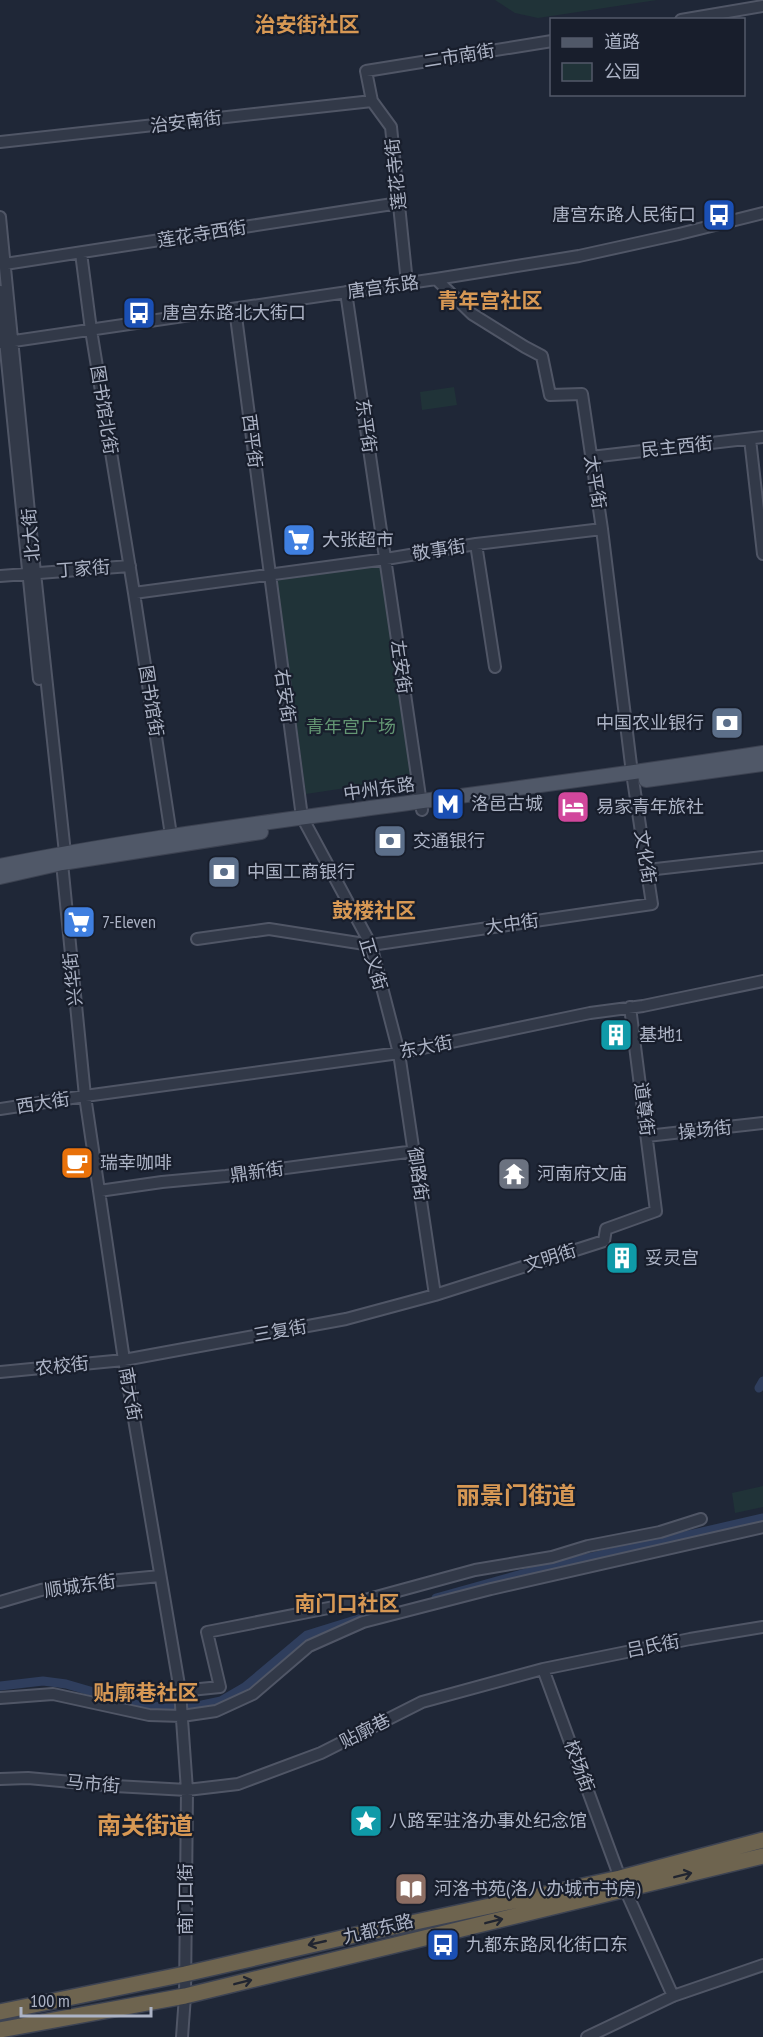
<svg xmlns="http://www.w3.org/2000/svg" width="763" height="2037" font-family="'PT Sans Narrow','Noto Sans SC',sans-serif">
<rect width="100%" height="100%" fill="#1f2737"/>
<!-- green -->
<path fill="#203338" d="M 495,0 L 657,0 L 538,18 L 515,13 Z
M 454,387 L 457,405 L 422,410 L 420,392 Z
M 382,566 L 412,778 L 306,794 L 277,579 Z
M 763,1486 L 763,1507 L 735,1513 L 732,1493 Z"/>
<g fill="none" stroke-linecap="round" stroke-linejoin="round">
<!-- canal -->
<path stroke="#2f3e5d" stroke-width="9" d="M 759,1388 L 763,1381
M 436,1598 L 540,1569 L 763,1518
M 0,1686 L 43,1681 L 66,1684 L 145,1707 L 202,1705 L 221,1701 L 245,1687 L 307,1635 L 365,1617"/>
<!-- minor casing -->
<g stroke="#505666" stroke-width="14">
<path id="minor" d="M 681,20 L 763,6
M 0,142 L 372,101
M 0,217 L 35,573 L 65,853
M 81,253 L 91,330 L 134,593 L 171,835
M 5,264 L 399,203
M 407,283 L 391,127 L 372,101 L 366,71 L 552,41
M 0,291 L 39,679
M 346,292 L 422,810
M 235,309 L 302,817 L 371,945 L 399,1053 L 435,1295
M 0,343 L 436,279 L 579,256 L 679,234 L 763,213
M 750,439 L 763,554
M 591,457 L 763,437
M 476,544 L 495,667
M 0,576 L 130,566
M 134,593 L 386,559 L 476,544 L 602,529
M 62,863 L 85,1096 L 124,1360 L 180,1691 L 187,1790 L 185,1996 L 182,2037
M 647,870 L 763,857
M 197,939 L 269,929 L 371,945 L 652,904 L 632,773 L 602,529 L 582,394 L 550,395 L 542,356 L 525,347 L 472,314 L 436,279
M 0,1109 L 85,1096 L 399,1053 L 590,1013 L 643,1006 L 763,981
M 647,1136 L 763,1123
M 99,1191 L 162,1182 L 226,1176 L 415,1151
M 0,1372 L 124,1360 L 346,1319 L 435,1295 L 604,1241 L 606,1229 L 656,1211 L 630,1007
M 0,1602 L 41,1590 L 78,1584 L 160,1576
M 543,1669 L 620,1878 L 673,1996
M 180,1691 L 220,1687 L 207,1632 L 354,1603 L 475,1570 L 552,1557 L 588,1546 L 660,1532 L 701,1519
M 0,1698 L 53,1694 L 149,1715 L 182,1716 L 216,1711 L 253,1694 L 309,1646 L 363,1622 L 491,1589 L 763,1527
M 0,1779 L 28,1778 L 115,1786 L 187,1790 L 238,1784 L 321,1753 L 422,1702 L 543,1669 L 690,1639 L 763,1627
M 587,2037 L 673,1996 L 763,1965"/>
</g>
<!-- major casing -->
<g stroke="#3c4251" stroke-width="16">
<path id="major" d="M 646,780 L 763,764
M 0,866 C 113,843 226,828 341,812 C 481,793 622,775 763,753
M 0,877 L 62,863 L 261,832"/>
</g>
<!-- highway casing -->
<g stroke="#3d4352" stroke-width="18">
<path id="highway" d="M 0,2012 L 185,1974 L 346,1937 L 620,1878 L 763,1840
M 0,2030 L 185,1996 L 763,1856"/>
</g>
<!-- minor -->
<use href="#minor" stroke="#323948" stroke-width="10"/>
<!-- major -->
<use href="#major" stroke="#505868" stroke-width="14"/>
<!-- highway -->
<use href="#highway" stroke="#6e644f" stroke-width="15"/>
</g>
<!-- one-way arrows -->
<defs><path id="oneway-shaft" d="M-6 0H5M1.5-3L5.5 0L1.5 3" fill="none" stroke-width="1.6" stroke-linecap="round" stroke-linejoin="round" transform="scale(1.5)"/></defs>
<g stroke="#212530">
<use href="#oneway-shaft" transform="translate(683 1875) rotate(-14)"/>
<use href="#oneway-shaft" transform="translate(494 1921) rotate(-14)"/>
<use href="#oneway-shaft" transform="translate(317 1943) rotate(167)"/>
<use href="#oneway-shaft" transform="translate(243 1982) rotate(-14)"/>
</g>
<!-- icons -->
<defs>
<g id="bus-square" transform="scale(1.725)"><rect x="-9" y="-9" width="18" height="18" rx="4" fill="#1a4fb4" stroke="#181e2c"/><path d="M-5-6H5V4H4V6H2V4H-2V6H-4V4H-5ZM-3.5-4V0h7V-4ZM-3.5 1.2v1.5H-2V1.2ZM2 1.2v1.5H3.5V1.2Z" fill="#fff"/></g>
<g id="supermarket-square" transform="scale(1.725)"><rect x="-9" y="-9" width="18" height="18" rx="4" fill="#3f7fe0" stroke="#181e2c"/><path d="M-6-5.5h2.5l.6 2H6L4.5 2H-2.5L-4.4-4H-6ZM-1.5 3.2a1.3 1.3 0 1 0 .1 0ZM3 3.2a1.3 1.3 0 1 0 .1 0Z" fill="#fff"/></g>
<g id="bank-square" transform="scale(1.725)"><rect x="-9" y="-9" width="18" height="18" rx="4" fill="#5c6f8a" stroke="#181e2c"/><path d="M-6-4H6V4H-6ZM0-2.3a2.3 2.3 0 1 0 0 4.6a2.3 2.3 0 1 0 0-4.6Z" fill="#fff"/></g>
<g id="metro-square" transform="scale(1.725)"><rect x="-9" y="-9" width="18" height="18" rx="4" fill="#1a4fb4" stroke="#181e2c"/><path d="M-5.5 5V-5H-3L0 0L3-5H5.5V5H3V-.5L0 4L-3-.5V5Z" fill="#fff"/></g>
<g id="hotel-square" transform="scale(1.725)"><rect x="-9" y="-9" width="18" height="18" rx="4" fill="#d1479c" stroke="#181e2c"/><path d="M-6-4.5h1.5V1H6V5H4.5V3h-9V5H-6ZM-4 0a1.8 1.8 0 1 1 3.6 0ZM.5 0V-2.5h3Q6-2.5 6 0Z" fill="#fff"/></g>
<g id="building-square" transform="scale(1.725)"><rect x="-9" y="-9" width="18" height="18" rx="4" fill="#0f9aa8" stroke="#181e2c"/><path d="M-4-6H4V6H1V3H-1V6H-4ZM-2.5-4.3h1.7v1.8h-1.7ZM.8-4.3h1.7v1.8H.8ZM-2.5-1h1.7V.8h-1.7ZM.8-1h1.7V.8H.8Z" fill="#fff"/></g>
<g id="cafe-square" transform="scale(1.725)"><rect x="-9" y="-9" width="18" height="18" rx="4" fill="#e8710a" stroke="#181e2c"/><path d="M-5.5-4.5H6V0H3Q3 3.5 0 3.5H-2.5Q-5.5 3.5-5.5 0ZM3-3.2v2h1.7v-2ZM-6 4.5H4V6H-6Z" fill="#fff"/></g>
<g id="temple-square" transform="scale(1.725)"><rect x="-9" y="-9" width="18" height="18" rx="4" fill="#6b7280" stroke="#181e2c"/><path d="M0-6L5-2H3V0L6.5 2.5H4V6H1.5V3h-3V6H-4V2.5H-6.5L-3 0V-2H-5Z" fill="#fff"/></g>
<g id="sight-square" transform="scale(1.725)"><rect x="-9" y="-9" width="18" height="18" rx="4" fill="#0f9aa8" stroke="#181e2c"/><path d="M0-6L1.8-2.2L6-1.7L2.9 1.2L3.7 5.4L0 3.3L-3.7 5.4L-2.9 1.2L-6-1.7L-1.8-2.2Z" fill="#fff"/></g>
<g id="library-square" transform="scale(1.725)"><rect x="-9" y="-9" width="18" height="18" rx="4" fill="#8d6e63" stroke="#181e2c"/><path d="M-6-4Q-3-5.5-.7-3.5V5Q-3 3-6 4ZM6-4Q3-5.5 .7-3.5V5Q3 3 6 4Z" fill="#fff"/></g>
</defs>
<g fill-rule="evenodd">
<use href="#bus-square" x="719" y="215"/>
<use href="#bus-square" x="139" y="313"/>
<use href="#supermarket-square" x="299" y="540"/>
<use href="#bank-square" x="727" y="723"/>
<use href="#metro-square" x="448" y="804"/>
<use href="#hotel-square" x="573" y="807"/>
<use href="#bank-square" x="390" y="841"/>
<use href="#bank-square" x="224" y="872"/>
<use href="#supermarket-square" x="79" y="922"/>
<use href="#building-square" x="616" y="1035"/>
<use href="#cafe-square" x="77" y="1163"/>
<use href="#temple-square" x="514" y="1174"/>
<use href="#building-square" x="622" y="1258"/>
<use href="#sight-square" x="366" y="1821"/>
<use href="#library-square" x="411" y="1889"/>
<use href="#bus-square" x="443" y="1945"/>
</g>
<g text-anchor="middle" stroke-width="4.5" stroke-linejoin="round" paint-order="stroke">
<!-- street labels -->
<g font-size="18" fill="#acb3c5" stroke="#181e2c">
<text transform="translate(459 56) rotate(-9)" y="6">二市南街</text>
<text transform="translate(186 122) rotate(-7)" y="6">治安南街</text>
<text transform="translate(396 174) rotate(-96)" y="6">莲花寺街</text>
<text transform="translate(202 234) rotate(-9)" y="6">莲花寺西街</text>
<text transform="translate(383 287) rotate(-8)" y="6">唐宫东路</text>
<text transform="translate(104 410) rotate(81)" y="6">图书馆北街</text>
<text transform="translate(366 426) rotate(82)" y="6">东平街</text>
<text transform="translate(252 441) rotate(83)" y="6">西平街</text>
<text transform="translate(677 447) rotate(-6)" y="6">民主西街</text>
<text transform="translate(595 482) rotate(81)" y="6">太平街</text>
<text transform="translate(31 535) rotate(-95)" y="6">北大街</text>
<text transform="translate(439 550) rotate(-9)" y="6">敬事街</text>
<text transform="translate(83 569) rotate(-4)" y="6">丁家街</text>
<text transform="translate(401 667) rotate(82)" y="6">左安街</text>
<text transform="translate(285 696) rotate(82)" y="6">右安街</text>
<text transform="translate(151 701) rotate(81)" y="6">图书馆街</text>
<text transform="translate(379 789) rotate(-8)" y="6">中州东路</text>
<text transform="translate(645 857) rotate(81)" y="6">文化街</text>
<text transform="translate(512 924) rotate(-8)" y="6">大中街</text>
<text transform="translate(373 964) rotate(73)" y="6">正义街</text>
<text transform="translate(73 979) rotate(-96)" y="6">兴华街</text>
<text transform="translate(426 1047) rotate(-11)" y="6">东大街</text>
<text transform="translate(43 1103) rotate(-9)" y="6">西大街</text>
<text transform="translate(644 1109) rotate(83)" y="6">道尊街</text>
<text transform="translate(705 1130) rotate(-6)" y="6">操场街</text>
<text transform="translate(257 1172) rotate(-8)" y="6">鼎新街</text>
<text transform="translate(418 1174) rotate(82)" y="6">御路街</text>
<text transform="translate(550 1258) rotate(-18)" y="6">文明街</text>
<text transform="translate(280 1331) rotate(-10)" y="6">三复街</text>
<text transform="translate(62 1366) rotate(-6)" y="6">农校街</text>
<text transform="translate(130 1394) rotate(80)" y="6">南大街</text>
<text transform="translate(80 1586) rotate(-8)" y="6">顺城东街</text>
<text transform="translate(653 1646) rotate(-11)" y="6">吕氏街</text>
<text transform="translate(365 1731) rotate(-27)" y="6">贴廓巷</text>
<text transform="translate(579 1766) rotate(70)" y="6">校场街</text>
<text transform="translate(93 1784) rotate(5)" y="6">马市街</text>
<text transform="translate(186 1899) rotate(-90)" y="6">南门口街</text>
<text transform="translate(378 1929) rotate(-14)" y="6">九都东路</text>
</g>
<!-- poi labels -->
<g font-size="18" fill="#acb3c5" stroke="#181e2c" text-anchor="start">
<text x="696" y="221" text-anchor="end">唐宫东路人民街口</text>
<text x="162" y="319">唐宫东路北大街口</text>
<text x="322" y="546">大张超市</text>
<text x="704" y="729" text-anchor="end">中国农业银行</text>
<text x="471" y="810">洛邑古城</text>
<text x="596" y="813">易家青年旅社</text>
<text x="413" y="847">交通银行</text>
<text x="247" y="878">中国工商银行</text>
<text x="102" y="928">7-Eleven</text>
<text x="639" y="1041">基地1</text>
<text x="100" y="1169">瑞幸咖啡</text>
<text x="537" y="1180">河南府文庙</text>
<text x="645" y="1264">妥灵宫</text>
<text x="389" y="1827">八路军驻洛办事处纪念馆</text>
<text x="434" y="1895">河洛书苑(洛八办城市书房)</text>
<text x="466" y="1951">九都东路凤化街口东</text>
</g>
<!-- park labels -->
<g font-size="18" fill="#639673" stroke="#181e2c">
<text x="351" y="733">青年宫广场</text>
</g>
<!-- quarter labels -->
<g font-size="21" font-weight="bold" fill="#d79854" stroke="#181e2c">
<text x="307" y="32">治安街社区</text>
<text x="490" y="308">青年宫社区</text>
<text x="374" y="918">鼓楼社区</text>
<text x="347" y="1611">南门口社区</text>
<text x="146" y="1700">贴廓巷社区</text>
</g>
<!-- district labels -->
<g font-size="24" font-weight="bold" fill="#d79854" stroke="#181e2c">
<text x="516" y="1504">丽景门街道</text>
<text x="145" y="1834">南关街道</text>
</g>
</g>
<!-- legend -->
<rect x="550" y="18" width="195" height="78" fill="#181e2c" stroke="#535a69" stroke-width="1.5"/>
<rect x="562" y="38" width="30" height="9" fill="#505868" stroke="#535a69" stroke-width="1.5"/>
<text x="604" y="48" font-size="18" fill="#acb3c5">道路</text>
<rect x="562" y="63" width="30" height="18" fill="#203338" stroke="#535a69" stroke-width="1.5"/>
<text x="604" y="78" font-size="18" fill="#acb3c5">公园</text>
<!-- scale -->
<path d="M21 2007v9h130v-9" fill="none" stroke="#acb3c5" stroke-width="3"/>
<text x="30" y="2007" font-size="18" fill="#acb3c5" stroke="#181e2c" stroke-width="4.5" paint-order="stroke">100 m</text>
</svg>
